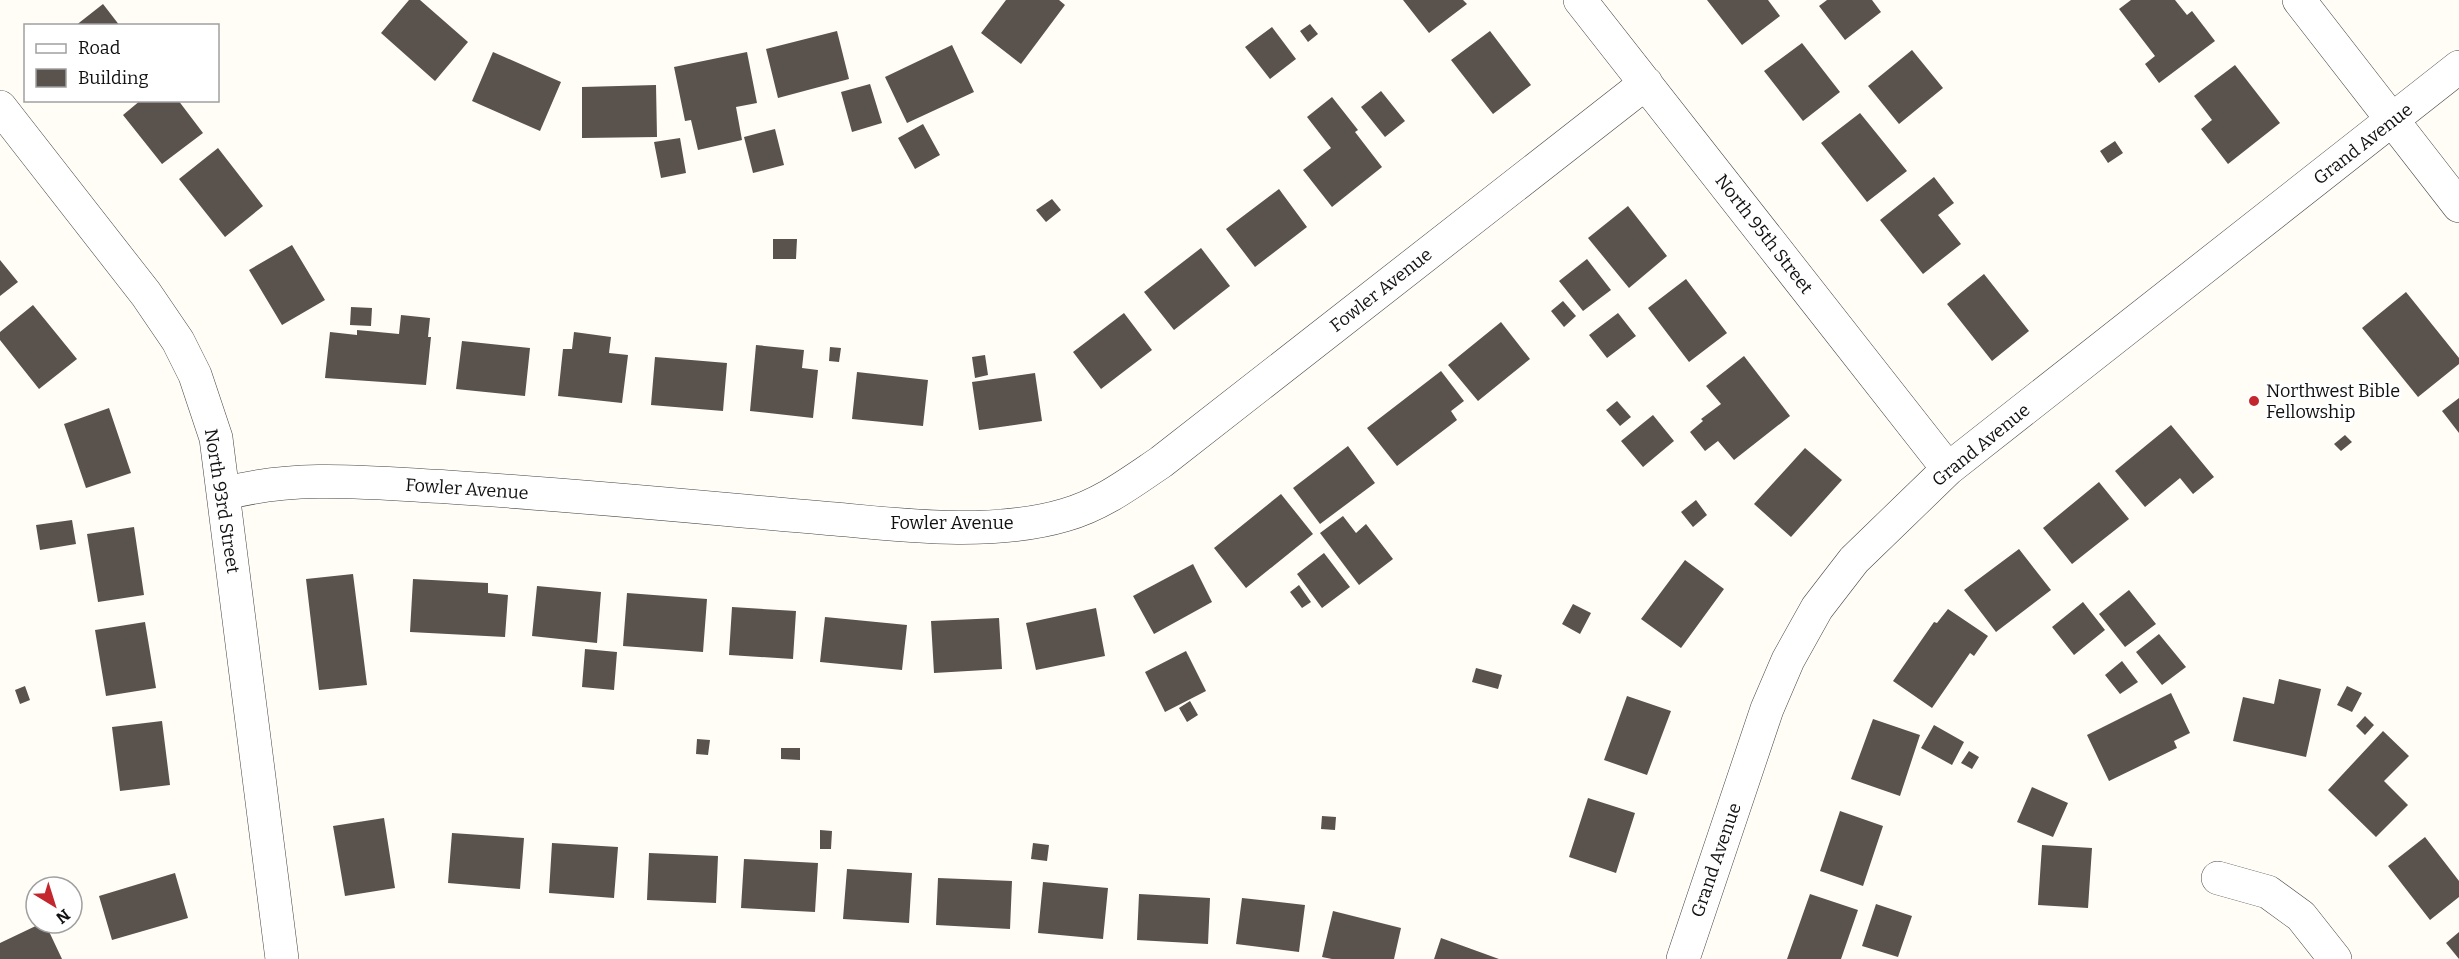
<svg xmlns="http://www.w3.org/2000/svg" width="2459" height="959" font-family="Bitter,serif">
<rect width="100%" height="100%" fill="#fffdf5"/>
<!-- building -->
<path fill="#5a524d" d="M 409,0 L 420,0 L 468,42 L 435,81 L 381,33 Z
M 1006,0 L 1059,0 L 1065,5 L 1021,64 L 981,33 Z
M 1403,0 L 1463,0 L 1467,4 L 1429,33 Z
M 1707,0 L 1768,0 L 1780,16 L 1742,45 Z
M 1827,0 L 1872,0 L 1881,12 L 1845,40 L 1819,6 Z
M 2131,0 L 2175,0 L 2187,15 L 2192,11 L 2215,41 L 2159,83 L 2145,64 L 2155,56 L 2119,9 Z
M 103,4 L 120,26 L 75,26 Z
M 1310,24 L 1318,34 L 1308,42 L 1300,31 Z
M 1272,27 L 1296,59 L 1270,79 L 1245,47 Z
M 837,31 L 849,79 L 778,98 L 766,49 Z
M 1490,31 L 1531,85 L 1493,114 L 1451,60 Z
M 1802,43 L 1840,92 L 1803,121 L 1764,71 Z
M 952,45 L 974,92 L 907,123 L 885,77 Z
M 1912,50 L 1943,88 L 1899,124 L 1868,86 Z
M 493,52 L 561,82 L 540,131 L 472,101 Z
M 747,52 L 757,103 L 736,107 L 742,140 L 698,150 L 691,120 L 685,121 L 674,67 Z
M 2235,65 L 2280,123 L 2228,164 L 2201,129 L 2212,120 L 2194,96 Z
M 870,84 L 882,123 L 852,132 L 841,92 Z
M 656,85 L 657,137 L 582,138 L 582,87 Z
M 1381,91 L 1405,121 L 1385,137 L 1361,107 Z
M 1332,97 L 1358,130 L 1355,132 L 1382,167 L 1332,207 L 1303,170 L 1331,148 L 1307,117 Z
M 141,100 L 178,100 L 203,133 L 162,164 L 123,115 Z
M 1860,113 L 1907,171 L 1867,202 L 1821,143 Z
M 923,124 L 940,155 L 915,169 L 898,138 Z
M 775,129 L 784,165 L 753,173 L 744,137 Z
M 680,138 L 686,173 L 661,178 L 654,142 Z
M 2115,141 L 2123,153 L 2108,163 L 2100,151 Z
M 218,148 L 263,206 L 225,237 L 179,179 Z
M 1934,177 L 1954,203 L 1938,215 L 1961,244 L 1923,274 L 1880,220 Z
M 1279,189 L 1307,227 L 1255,267 L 1226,229 Z
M 1052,199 L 1061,210 L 1046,222 L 1036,210 Z
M 1628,206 L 1667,256 L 1629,288 L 1588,238 Z
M 773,239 L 797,239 L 796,259 L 773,259 Z
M 292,245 L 325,300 L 282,325 L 249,270 Z
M 1201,248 L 1230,286 L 1174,330 L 1144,292 Z
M 1587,259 L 1611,290 L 1583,311 L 1559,281 Z
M 0,260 L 18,282 L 0,296 Z
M 1984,274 L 2029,331 L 1992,361 L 1947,304 Z
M 1686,279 L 1727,333 L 1689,362 L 1648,308 Z
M 2406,292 L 2459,358 L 2459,364 L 2418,397 L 2362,328 Z
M 1563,301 L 1576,316 L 1564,327 L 1551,311 Z
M 33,305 L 77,359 L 39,389 L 0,340 L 0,332 Z
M 351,307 L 372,308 L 371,326 L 350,325 Z
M 1124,313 L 1152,350 L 1101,389 L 1073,352 Z
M 1618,313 L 1636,336 L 1607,358 L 1589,335 Z
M 401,315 L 430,318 L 428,337 L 431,337 L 426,385 L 325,378 L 330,332 L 357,335 L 357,330 L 399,334 Z
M 1501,322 L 1530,359 L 1478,401 L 1448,365 Z
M 574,332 L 611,337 L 609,353 L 628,355 L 622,403 L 558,396 L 563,349 L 572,349 Z
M 462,341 L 530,348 L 525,396 L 456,389 Z
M 756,345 L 804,350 L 802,368 L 818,370 L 813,418 L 750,411 Z
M 830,347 L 841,348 L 839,362 L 829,361 Z
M 985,355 L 988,375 L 975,378 L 972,357 Z
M 1744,356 L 1790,416 L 1734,460 L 1718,441 L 1705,451 L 1690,432 L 1703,421 L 1701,419 L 1721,404 L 1706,386 Z
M 655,357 L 727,363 L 723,411 L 651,405 Z
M 1441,371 L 1464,401 L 1451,411 L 1457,420 L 1397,466 L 1367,428 Z
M 857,372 L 928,380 L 923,426 L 852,419 Z
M 1035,373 L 1042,421 L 979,430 L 972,382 Z
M 2459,398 L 2459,433 L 2442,411 Z
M 1617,401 L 1631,417 L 1620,426 L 1606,410 Z
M 109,408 L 131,473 L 86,488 L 64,424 Z
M 1653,415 L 1674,441 L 1643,467 L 1621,441 Z
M 2171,425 L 2214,477 L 2193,494 L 2180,478 L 2145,507 L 2115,471 Z
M 2345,435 L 2352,442 L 2341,451 L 2334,444 Z
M 1348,446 L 1375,483 L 1320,524 L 1293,488 Z
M 1805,448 L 1842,480 L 1791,537 L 1754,504 Z
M 2099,482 L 2129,519 L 2072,564 L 2043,528 Z
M 1281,494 L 1313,534 L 1246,588 L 1214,548 Z
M 1696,500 L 1707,515 L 1693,527 L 1681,512 Z
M 1343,516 L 1356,533 L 1366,524 L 1393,559 L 1359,585 L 1320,533 Z
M 72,520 L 76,544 L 40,550 L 36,525 Z
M 134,527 L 144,595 L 98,602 L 87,534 Z
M 2019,549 L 2051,590 L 1996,632 L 1964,590 Z
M 1324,553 L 1350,587 L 1322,608 L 1297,574 Z
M 1685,560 L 1724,589 L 1681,648 L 1641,619 Z
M 1193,564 L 1212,602 L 1154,634 L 1133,596 Z
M 353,574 L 367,685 L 319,690 L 306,579 Z
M 413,579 L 488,583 L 488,593 L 508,595 L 505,637 L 410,632 Z
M 1299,585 L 1311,602 L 1302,608 L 1290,592 Z
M 537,586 L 601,592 L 597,643 L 532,636 Z
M 2129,590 L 2156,624 L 2125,647 L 2099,614 Z
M 627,593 L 707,599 L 703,652 L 623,646 Z
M 2083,602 L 2105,630 L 2074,655 L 2052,627 Z
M 1573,604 L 1591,613 L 1580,634 L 1562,624 Z
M 732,607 L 796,611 L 793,659 L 729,655 Z
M 1096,608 L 1105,656 L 1036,670 L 1026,623 Z
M 1948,609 L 1988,636 L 1974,656 L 1970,653 L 1932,708 L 1893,681 L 1934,622 L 1937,623 Z
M 825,617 L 907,625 L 902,670 L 820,662 Z
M 999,618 L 1002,669 L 934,673 L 931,621 Z
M 145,622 L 156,688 L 106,696 L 95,630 Z
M 2159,634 L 2186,667 L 2162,685 L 2136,652 Z
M 585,649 L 617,652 L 614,690 L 582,687 Z
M 1186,651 L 1206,691 L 1165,712 L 1145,672 Z
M 2122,661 L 2138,682 L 2120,694 L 2105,675 Z
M 1476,668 L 1502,675 L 1498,689 L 1472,682 Z
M 2279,679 L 2321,689 L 2306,757 L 2233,741 L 2243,697 L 2274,704 Z
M 25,686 L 30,700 L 20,704 L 15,690 Z
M 2347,686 L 2362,693 L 2352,712 L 2337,705 Z
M 2171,693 L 2190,733 L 2174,741 L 2177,748 L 2109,781 L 2087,735 Z
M 1627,696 L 1671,711 L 1647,775 L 1604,760 Z
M 1190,701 L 1198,715 L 1187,722 L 1179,708 Z
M 2365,716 L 2374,725 L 2365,735 L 2356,726 Z
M 1873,719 L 1920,735 L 1900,796 L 1851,779 Z
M 162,721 L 170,785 L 120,791 L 112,727 Z
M 1934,725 L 1964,742 L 1952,765 L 1921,748 Z
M 2383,731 L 2409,756 L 2384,781 L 2408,805 L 2376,837 L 2328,790 Z
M 697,739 L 710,740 L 708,755 L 696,754 Z
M 781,748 L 800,748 L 800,760 L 781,759 Z
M 1969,751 L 1979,757 L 1972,769 L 1961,763 Z
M 2032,787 L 2068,803 L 2053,837 L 2017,822 Z
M 1588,798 L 1635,813 L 1616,873 L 1569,857 Z
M 1840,811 L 1883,826 L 1863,886 L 1820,871 Z
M 1322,816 L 1336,817 L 1335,830 L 1321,829 Z
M 384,818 L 395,888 L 345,896 L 333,826 Z
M 820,830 L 832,831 L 831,849 L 820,849 Z
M 452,833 L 524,838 L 520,889 L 448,883 Z
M 2425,837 L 2459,881 L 2459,897 L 2430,920 L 2388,866 Z
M 552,843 L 618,847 L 614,898 L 549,893 Z
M 1033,843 L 1049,845 L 1047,861 L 1031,859 Z
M 2042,845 L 2092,848 L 2088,908 L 2038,905 Z
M 649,853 L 718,856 L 716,903 L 647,900 Z
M 744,859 L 818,863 L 815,912 L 741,908 Z
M 847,869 L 912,873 L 909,923 L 843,919 Z
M 175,873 L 188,918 L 112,940 L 99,896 Z
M 938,878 L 1012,881 L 1010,929 L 936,925 Z
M 1043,882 L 1108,888 L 1103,939 L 1038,933 Z
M 1139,894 L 1210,898 L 1208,944 L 1137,940 Z
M 1810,894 L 1858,910 L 1841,959 L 1787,959 Z
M 1242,898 L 1305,905 L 1299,952 L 1236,944 Z
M 1876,904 L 1912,916 L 1898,957 L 1862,946 Z
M 1333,911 L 1401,928 L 1394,959 L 1332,959 L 1322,957 Z
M 42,923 L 45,923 L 62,959 L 0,959 L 0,943 Z
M 2459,932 L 2459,959 L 2446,943 Z
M 1441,938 L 1499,959 L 1434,959 Z"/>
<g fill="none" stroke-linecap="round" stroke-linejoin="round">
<!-- minor casing -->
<g stroke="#444" stroke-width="34">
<path id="minor" d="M 1580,0 L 1948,469
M 2299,0 L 2459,206
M 0,107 L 146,294 L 178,341 L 195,375 L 216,438 L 282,959
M 223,494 C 296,474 373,483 448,487 C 577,495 706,508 835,519 C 908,526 994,536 1065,515 C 1101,505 1130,483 1161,462 L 1646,83
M 2218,878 L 2268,892 L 2301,916 L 2335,959
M 1683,959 L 1767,709 L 1788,660 L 1817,608 L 1854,560 L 1948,469 L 2459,67"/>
</g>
<!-- minor -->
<use href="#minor" stroke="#fff" stroke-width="33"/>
</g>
<!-- markers -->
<circle fill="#c4262e" stroke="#fff" stroke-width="2" cx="2254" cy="401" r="6"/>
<g text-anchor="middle" stroke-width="6" stroke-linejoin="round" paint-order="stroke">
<!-- street labels -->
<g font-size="18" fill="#111" stroke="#fff">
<text transform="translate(2363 144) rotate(-38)" y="6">Grand Avenue</text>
<text transform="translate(1764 234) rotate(52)" y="6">North 95th Street</text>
<text transform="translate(1381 290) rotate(-38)" y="6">Fowler Avenue</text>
<text transform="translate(1981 445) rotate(-39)" y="6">Grand Avenue</text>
<text transform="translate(467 489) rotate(4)" y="6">Fowler Avenue</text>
<text transform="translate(222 501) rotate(81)" y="6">North 93rd Street</text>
<text x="952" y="529">Fowler Avenue</text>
<text transform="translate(1716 860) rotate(-71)" y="6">Grand Avenue</text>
</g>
<!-- poi labels -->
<g font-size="18" fill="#111" stroke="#fff" text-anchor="start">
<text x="2266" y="397">Northwest Bible<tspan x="2266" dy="21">Fellowship</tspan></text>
</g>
</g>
<!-- legend -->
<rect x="24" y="24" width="195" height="78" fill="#ffffff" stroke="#a0a0a0" stroke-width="1.5"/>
<rect x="36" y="44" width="30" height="9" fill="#ffffff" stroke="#a0a0a0" stroke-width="1.5"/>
<text x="78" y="54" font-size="18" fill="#111111">Road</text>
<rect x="36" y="69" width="30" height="18" fill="#5a524d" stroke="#a0a0a0" stroke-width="1.5"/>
<text x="78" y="84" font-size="18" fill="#111111">Building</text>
<!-- north arrow -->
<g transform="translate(54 905) rotate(142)"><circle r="28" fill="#ffffff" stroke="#a0a0a0" stroke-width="1.5"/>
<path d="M0-4.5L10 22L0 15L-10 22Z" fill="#c4262e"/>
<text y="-9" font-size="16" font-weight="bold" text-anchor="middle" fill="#111111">N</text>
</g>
</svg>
